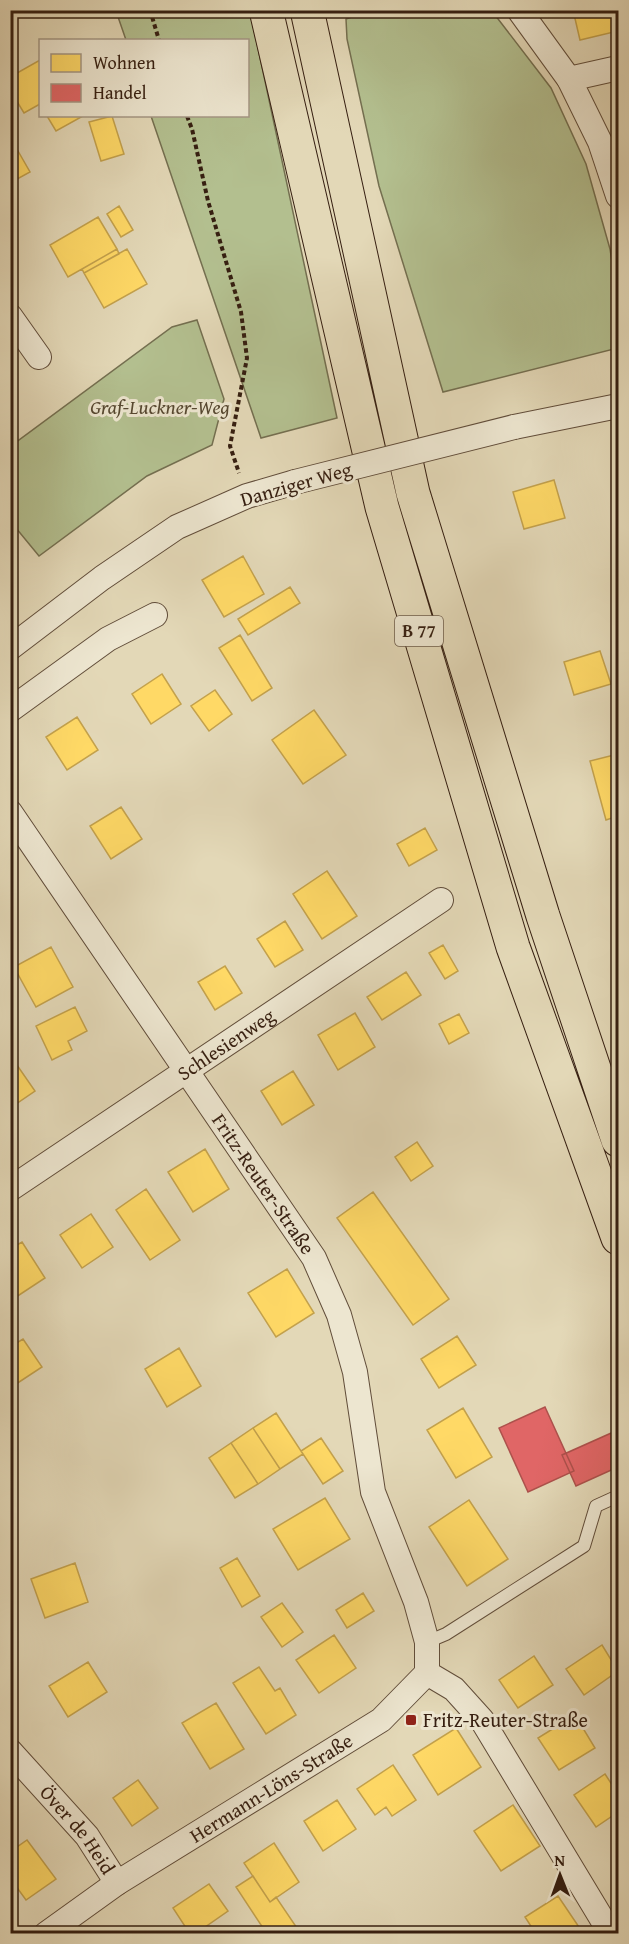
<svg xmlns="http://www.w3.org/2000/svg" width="629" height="1944" font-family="'Gentium Book Plus',serif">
<rect width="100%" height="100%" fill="#e3d8b7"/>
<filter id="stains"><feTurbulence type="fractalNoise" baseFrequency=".00333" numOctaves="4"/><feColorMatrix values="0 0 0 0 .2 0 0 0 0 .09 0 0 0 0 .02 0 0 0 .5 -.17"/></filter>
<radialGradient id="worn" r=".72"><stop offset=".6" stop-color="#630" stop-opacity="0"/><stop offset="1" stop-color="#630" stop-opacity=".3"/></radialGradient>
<!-- green -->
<path fill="#b3bf8f" stroke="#746f50" stroke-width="1.5" d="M 116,11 L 250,11 L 337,418 L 261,438 L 151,116 L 248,116 L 248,40 L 126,40 Z
M 369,11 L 492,11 L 551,88 L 586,164 L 610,249 L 618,300 L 618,348 L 443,392 L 379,186 L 347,39 L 346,19 Z
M 197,320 L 224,399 L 212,445 L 147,476 L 39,556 L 11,522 L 11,446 L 172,327 Z"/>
<!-- homes -->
<path fill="#ffd966" stroke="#c3a14c" stroke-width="1.5" d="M 573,10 L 618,10 L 618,31 L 580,40 Z
M 40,60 L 40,104 L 24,113 L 10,90 L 10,77 Z
M 47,116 L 83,116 L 56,131 Z
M 112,116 L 124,154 L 101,161 L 89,122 Z
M 10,137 L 30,172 L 10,183 Z
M 119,206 L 133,230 L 121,237 L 107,214 Z
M 98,217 L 117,249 L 68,277 L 50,245 Z
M 117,249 L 119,254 L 84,273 L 82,269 Z
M 127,249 L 147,284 L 104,308 L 84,273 Z
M 554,480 L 565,518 L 524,529 L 513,492 Z
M 243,556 L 264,594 L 224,617 L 202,580 Z
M 290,587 L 300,603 L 248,635 L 238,619 Z
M 240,635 L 272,688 L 252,701 L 219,648 Z
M 600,651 L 611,684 L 574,695 L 564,662 Z
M 162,674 L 181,704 L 151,724 L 132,694 Z
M 215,690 L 232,714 L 209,731 L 191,706 Z
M 314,710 L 346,755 L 303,784 L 272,740 Z
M 77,717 L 98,750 L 67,770 L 46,737 Z
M 618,754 L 618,816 L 606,820 L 590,761 Z
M 121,807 L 142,839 L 111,859 L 90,826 Z
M 425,828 L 437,850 L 409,866 L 397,844 Z
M 327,871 L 357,916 L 322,939 L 293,894 Z
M 285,921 L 303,950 L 275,967 L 257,939 Z
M 443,945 L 458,971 L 445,979 L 429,953 Z
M 51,947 L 73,987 L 36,1007 L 14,967 Z
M 225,966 L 242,993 L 215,1010 L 198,982 Z
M 406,972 L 421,995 L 382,1020 L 367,997 Z
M 75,1007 L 87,1031 L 68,1041 L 72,1050 L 52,1060 L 36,1026 Z
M 355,1013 L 375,1047 L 338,1070 L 318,1035 Z
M 459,1014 L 469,1033 L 449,1044 L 439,1024 Z
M 10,1055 L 35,1091 L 10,1108 Z
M 293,1071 L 314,1105 L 282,1125 L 261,1091 Z
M 417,1142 L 433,1166 L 411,1181 L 395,1157 Z
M 205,1149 L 229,1189 L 193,1212 L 168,1172 Z
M 146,1189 L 180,1240 L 150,1260 L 116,1210 Z
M 373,1192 L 449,1299 L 413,1325 L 337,1218 Z
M 91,1214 L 113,1247 L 82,1268 L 60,1235 Z
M 22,1242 L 45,1278 L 10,1301 L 10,1249 Z
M 287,1269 L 314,1313 L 276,1337 L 248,1293 Z
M 457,1336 L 476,1365 L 439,1388 L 421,1359 Z
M 23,1339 L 42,1367 L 10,1388 L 10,1347 Z
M 179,1348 L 201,1386 L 167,1407 L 145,1369 Z
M 463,1408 L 492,1457 L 456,1478 L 427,1430 Z
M 276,1413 L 303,1454 L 280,1469 L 253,1428 Z
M 253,1428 L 280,1469 L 258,1484 L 231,1443 Z
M 321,1438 L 343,1471 L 323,1484 L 301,1451 Z
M 231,1443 L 258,1484 L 235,1498 L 209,1458 Z
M 325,1498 L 350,1539 L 298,1570 L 273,1529 Z
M 469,1500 L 508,1559 L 467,1586 L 429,1527 Z
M 237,1558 L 260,1596 L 242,1607 L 220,1568 Z
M 75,1563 L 88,1602 L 45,1618 L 31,1579 Z
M 363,1593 L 374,1611 L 347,1628 L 336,1610 Z
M 282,1603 L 303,1632 L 282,1647 L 261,1617 Z
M 334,1635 L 356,1668 L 319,1693 L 296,1660 Z
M 602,1645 L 618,1671 L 584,1695 L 566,1669 Z
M 534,1656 L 553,1685 L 518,1708 L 499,1680 Z
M 88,1662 L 107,1692 L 68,1717 L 49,1686 Z
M 259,1667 L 275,1691 L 280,1688 L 296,1715 L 266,1734 L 233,1683 Z
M 216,1703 L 244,1749 L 210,1769 L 182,1723 Z
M 575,1715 L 595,1748 L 559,1770 L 538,1738 Z
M 456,1728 L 481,1767 L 438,1795 L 413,1755 Z
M 393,1765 L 416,1800 L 392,1816 L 386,1807 L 375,1815 L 357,1789 Z
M 605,1774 L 618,1794 L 618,1812 L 596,1827 L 574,1795 Z
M 138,1780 L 158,1808 L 132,1826 L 113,1798 Z
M 337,1800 L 356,1829 L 323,1851 L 304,1821 Z
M 513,1805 L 540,1846 L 501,1871 L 474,1831 Z
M 27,1840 L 56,1879 L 26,1900 L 10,1878 L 10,1852 Z
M 274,1843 L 299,1882 L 270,1902 L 244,1863 Z
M 253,1876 L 270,1902 L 276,1897 L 301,1934 L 267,1934 L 236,1887 Z
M 209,1884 L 228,1911 L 195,1934 L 190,1934 L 173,1908 Z
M 558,1896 L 583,1933 L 536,1934 L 525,1917 Z"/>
<!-- shops -->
<path fill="#e06666" stroke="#ad514c" stroke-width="1.5" d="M 545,1407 L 574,1471 L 528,1492 L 499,1428 Z
M 618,1430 L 618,1467 L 576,1486 L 562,1455 Z"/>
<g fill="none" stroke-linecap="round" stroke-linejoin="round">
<!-- lane casing -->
<g stroke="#614d3a" stroke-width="14">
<path id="lane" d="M 427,1642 L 446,1634 L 584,1546 L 596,1506 L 618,1496"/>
</g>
<!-- street casing -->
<g stroke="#614d3a" stroke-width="26">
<g id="street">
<path d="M 519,10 L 569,79 L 600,142 L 618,196"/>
<path d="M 569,79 L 618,68"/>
<path d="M 10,316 L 39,357"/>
<path d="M 514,427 L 618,406"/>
<path d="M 10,648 L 102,578 L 177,527 L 247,496 L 295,482"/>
<path d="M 10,710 L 108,639 L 155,615"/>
<path id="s1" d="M 10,812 L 314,1258 L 339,1315 L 355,1372 L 373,1492 L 416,1602 L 427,1642 L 427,1673 L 381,1720 L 117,1883 L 46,1934"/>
<path id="s2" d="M 10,1189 L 441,900"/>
<path d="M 427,1673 L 454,1689 L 482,1720 L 611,1934"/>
<path id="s3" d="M 10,1751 L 87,1836 L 117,1883"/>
</g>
</g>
<!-- highway casing -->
<g stroke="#361f11" stroke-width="35">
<path id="highway" d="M 266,10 L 382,507 L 513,947 L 618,1238
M 307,10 L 413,493 L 543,916 L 618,1140"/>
</g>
<!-- path -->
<path stroke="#361f11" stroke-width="4" stroke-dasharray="4.5 3" stroke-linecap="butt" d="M 150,10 L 159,40
M 187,116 L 192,129 L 208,201 L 241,312 L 247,358 L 230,446 L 239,473"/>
<!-- lane -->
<use href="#lane" stroke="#ede6d0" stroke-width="12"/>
<!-- street -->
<use href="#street" stroke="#ede6d0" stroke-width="24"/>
<!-- highway -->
<use href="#highway" stroke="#e3d8b7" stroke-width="33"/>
<!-- street-bridge casing -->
<g stroke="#614d3a" stroke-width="26" stroke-linecap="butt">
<path id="street-bridge" d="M 295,482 L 514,427"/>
</g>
<!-- street-bridge -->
<use href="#street-bridge" stroke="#ede6d0" stroke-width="24"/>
</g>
<!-- markers -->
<rect fill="#8f2418" stroke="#ede6d0" stroke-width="2" x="405" y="1714" width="12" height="12" rx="3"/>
<g text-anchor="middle" stroke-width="6" stroke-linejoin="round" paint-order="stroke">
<!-- shield labels -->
<rect fill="#ede6d0" stroke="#6d5b4a" stroke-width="1.5" x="395" y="616" width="48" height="30" rx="4.5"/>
<g font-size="18" font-weight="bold" fill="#361f11">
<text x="419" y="637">B 77</text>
</g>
<!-- park labels -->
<g font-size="20" font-style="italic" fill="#554730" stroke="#ede6d0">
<text x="160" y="414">Graf-Luckner-Weg</text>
</g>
<!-- street labels -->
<g font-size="20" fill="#361f11" stroke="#ede6d0">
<text transform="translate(296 484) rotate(-16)" y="7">Danziger Weg</text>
<text dy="7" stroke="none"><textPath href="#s2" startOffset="260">Schlesienweg</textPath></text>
<text dy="7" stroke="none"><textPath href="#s1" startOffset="450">Fritz-Reuter-Straße</textPath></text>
<text transform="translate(271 1788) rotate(-32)" y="7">Hermann-Löns-Straße</text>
<text dy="7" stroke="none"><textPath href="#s3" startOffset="104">Över de Heid</textPath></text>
</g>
<!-- poi labels -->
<g font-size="20" fill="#361f11" stroke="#ede6d0" text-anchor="start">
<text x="423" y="1727">Fritz-Reuter-Straße</text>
</g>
</g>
<!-- margin -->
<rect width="629" height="1944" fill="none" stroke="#e3d8b7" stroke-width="36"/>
<rect x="12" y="12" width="605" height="1920" fill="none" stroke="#361f11" stroke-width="3"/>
<rect x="18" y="18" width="593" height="1908" fill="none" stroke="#361f11" stroke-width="1.5"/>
<!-- legend -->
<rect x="39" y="39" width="210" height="78" fill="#ede6d0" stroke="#a49684" stroke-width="1.5"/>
<rect x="51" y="54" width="30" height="18" fill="#ffd966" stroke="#a49684" stroke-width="1.5"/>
<text x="93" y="69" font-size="18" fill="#361f11">Wohnen</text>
<rect x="51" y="84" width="30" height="18" fill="#e06666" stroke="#a49684" stroke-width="1.5"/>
<text x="93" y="99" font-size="18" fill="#361f11">Handel</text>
<!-- north arrow -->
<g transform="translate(560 1875) rotate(359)" stroke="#ede6d0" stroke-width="4.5" paint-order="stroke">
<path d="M0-4.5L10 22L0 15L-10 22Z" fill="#361f11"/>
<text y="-9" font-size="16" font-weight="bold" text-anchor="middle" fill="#361f11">N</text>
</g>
<rect width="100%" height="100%" filter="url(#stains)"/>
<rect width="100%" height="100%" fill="url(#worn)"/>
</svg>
